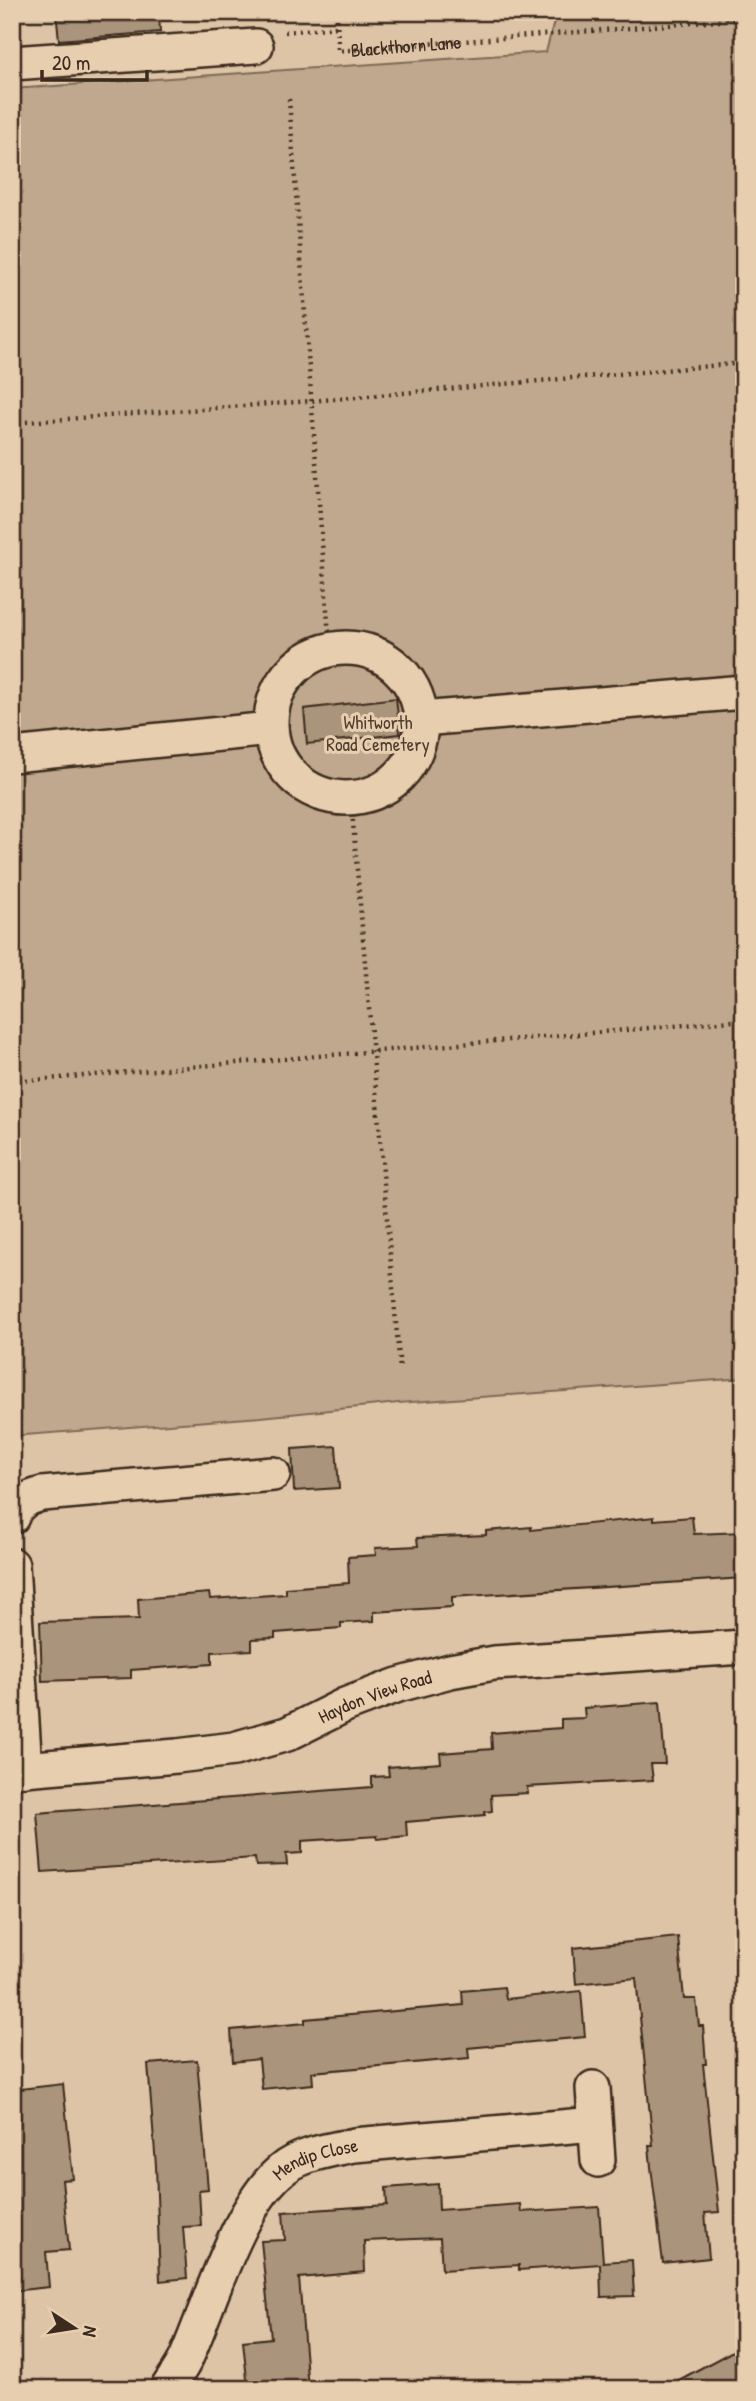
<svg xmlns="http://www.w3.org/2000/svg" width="756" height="2401" font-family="'Patrick Hand',sans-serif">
<rect width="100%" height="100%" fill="#ddc4a6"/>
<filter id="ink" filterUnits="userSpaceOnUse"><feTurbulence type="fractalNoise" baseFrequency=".0143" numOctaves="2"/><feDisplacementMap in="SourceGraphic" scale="14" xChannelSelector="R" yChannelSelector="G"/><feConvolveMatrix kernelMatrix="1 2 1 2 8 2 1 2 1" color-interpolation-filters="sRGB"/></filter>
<g filter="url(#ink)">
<!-- green -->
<path fill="#bfa88d" stroke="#7d6956" stroke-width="2" d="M 586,12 L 744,12 L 744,1378 L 398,1403 L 261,1417 L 12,1436 L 12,89 L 546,52 L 556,14 Z"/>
<!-- building -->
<path fill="#aa947c" stroke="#3b2a1e" stroke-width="2" d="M 56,12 L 159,12 L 160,32 L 59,40 Z
M 396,698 L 400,734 L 307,744 L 304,709 Z
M 336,1446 L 339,1488 L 294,1491 L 292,1449 Z
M 654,1517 L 654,1520 L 692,1517 L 694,1534 L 744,1532 L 744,1578 L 452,1597 L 452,1607 L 374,1612 L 374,1621 L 341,1623 L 341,1628 L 275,1633 L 275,1638 L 252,1639 L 252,1650 L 212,1652 L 212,1664 L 131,1670 L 131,1678 L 42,1681 L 40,1622 L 139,1619 L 138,1599 L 209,1593 L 210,1599 L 286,1594 L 286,1588 L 349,1583 L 348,1557 L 376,1555 L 375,1548 L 418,1546 L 417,1538 L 486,1535 L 486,1531 L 531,1527 L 531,1530 Z
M 660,1702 L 665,1764 L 651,1764 L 653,1780 L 527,1787 L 528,1793 L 491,1795 L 492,1811 L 485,1812 L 485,1815 L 406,1822 L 407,1836 L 377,1839 L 377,1836 L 302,1841 L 302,1853 L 286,1854 L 287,1865 L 256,1866 L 255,1858 L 42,1872 L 37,1813 L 372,1787 L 372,1777 L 389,1776 L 388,1767 L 441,1763 L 440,1753 L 492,1749 L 491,1733 L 561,1728 L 561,1719 L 585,1718 L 584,1708 Z
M 678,1937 L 684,1999 L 696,1999 L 699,2026 L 703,2026 L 706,2064 L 703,2064 L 719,2212 L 705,2213 L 709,2258 L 663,2263 L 651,2167 L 649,2145 L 653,2145 L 636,1978 L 576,1984 L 573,1948 Z
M 504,1987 L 506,1999 L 581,1991 L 585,2037 L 468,2048 L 469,2058 L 312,2072 L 313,2084 L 262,2089 L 259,2059 L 233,2062 L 231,2030 L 305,2023 L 305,2019 L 463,2005 L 462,1991 Z
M 197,2060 L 208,2189 L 199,2190 L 201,2226 L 183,2227 L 187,2278 L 160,2281 L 156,2166 L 148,2064 Z
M 63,2084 L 73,2179 L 62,2180 L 69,2250 L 46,2252 L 49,2287 L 12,2291 L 12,2090 Z
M 438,2184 L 439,2210 L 520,2204 L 521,2212 L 599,2207 L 603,2262 L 632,2260 L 634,2296 L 601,2297 L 600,2264 L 519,2270 L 519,2265 L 442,2270 L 440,2238 L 364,2241 L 365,2272 L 299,2278 L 308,2389 L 248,2389 L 243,2341 L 271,2338 L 261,2241 L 285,2240 L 283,2212 L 387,2205 L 386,2188 Z
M 744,2345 L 744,2389 L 662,2389 Z"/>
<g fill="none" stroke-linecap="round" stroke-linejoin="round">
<!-- minor casing -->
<g stroke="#3b2a1e" stroke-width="38">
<g id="minor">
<path d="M 12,63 L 256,46"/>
<circle cx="346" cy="723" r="75"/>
<path d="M 421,719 L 744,692"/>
<path d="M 12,755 L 271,729"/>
<path d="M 12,1517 C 17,1502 28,1498 42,1494 L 273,1474"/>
<path d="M 12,1565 L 25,1769"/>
<path id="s2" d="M 12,1770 L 177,1756 L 234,1749 L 287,1734 L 345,1705 L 398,1685 L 450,1671 L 494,1663 L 744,1647"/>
<path d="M 593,2088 L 598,2160"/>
<path id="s3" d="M 167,2389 C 174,2378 182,2368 187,2356 C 210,2304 240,2198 287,2166 C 307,2153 331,2150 354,2145 L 595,2124"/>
</g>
</g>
<!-- path -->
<g stroke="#3b2a1e" stroke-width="4.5" stroke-dasharray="2 5" stroke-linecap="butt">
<path id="s1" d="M 337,12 L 338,51 L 744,19"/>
<path d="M 285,32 L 336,27"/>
<path d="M 289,99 L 330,650"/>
<path d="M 12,185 L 21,115"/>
<path d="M 12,423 L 311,401 L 744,363"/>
<path d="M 351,799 L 400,1370"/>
<path d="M 12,1082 L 744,1020"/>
</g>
<!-- minor -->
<use href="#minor" stroke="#e7ceaf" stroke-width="33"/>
</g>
</g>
<g text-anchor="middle" stroke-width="6" stroke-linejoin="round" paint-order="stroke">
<!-- street labels -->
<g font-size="19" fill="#3b2a1e" stroke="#e7ceaf">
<text dy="7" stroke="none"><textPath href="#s1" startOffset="107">Blackthorn Lane</textPath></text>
<text dy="7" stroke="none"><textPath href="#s2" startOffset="374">Haydon View Road</textPath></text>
<text dy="7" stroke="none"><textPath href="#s3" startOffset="285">Mendip Close</textPath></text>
</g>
<!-- park labels -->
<g font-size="19" fill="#4f3d2f" stroke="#e7ceaf">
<text x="378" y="729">Whitworth<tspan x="378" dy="22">Road Cemetery</tspan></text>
</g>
</g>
<!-- margin -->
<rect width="756" height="2401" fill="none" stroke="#e7ceaf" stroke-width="42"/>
<rect x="21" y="21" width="714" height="2359" fill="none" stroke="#3b2a1e" stroke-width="2.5" filter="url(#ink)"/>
<!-- north arrow -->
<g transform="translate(74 2328) rotate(102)" stroke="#e7ceaf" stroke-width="5" paint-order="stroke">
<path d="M0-5L12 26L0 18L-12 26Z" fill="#3b2a1e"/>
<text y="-10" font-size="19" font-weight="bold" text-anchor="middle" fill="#3b2a1e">N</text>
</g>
<!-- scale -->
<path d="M42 70v10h105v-10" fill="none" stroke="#3b2a1e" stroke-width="3.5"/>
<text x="52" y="70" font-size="21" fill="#3b2a1e" stroke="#e7ceaf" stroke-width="5" paint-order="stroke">20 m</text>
</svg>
